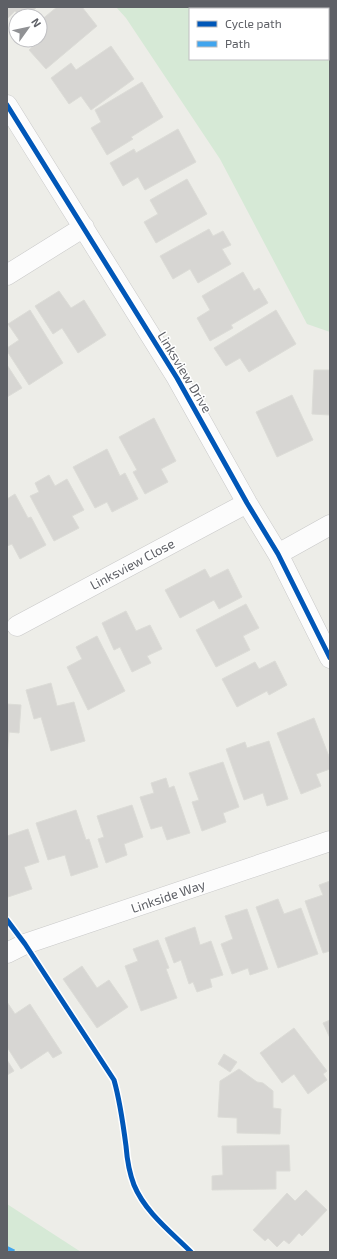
<svg xmlns="http://www.w3.org/2000/svg" width="337" height="1259" font-family="'Exo 2',sans-serif">
<rect width="100%" height="100%" fill="#edede8"/>
<!-- green -->
<path fill="#d6e9d6" fill-rule="evenodd" d="M 116,7 L 330,7 L 330,332 L 307,324 L 220,159 L 126,18 ZM 190,9 L 328,9 L 328,59 L 190,59 Z
M 7,1204 L 81,1252 L 7,1252 Z"/>
<!-- building -->
<path fill="#d7d6d3" stroke="#dcdcd7" d="M 7,7 L 37,7 L 27,16 L 19,16 L 15,11 L 7,19 Z
M 57,7 L 82,7 L 97,26 L 46,69 L 29,50 L 40,40 L 40,21 Z
M 111,46 L 134,79 L 91,110 L 81,96 L 69,104 L 51,78 L 71,63 L 76,70 Z
M 142,82 L 163,117 L 131,137 L 133,139 L 107,155 L 91,128 L 101,122 L 95,110 Z
M 178,129 L 196,162 L 145,190 L 138,177 L 123,186 L 110,163 L 134,149 L 136,153 Z
M 187,179 L 207,214 L 156,243 L 144,222 L 158,214 L 150,200 Z
M 209,229 L 213,236 L 223,231 L 231,245 L 222,249 L 231,264 L 198,283 L 190,269 L 173,279 L 160,256 Z
M 243,272 L 254,291 L 259,288 L 268,303 L 231,325 L 233,328 L 210,341 L 197,318 L 210,310 L 202,296 Z
M 59,291 L 71,308 L 84,300 L 106,335 L 78,353 L 62,328 L 53,334 L 35,306 Z
M 30,310 L 63,363 L 29,385 L 7,351 L 7,348 L 19,340 L 8,324 Z
M 276,310 L 296,344 L 249,372 L 240,358 L 226,366 L 214,348 Z
M 7,365 L 22,388 L 7,397 Z
M 314,370 L 330,370 L 330,415 L 312,414 Z
M 292,395 L 313,440 L 277,457 L 256,412 Z
M 154,418 L 176,461 L 161,469 L 168,482 L 145,494 L 133,472 L 137,470 L 119,437 Z
M 107,449 L 120,476 L 125,473 L 138,499 L 112,512 L 107,502 L 95,508 L 73,467 Z
M 49,475 L 55,486 L 67,479 L 84,510 L 72,516 L 79,528 L 54,541 L 30,496 L 39,492 L 35,483 Z
M 15,494 L 28,518 L 31,517 L 46,545 L 20,559 L 12,544 L 7,546 L 7,499 Z
M 205,569 L 210,578 L 228,569 L 242,597 L 219,609 L 214,600 L 180,618 L 165,590 Z
M 246,604 L 259,628 L 243,636 L 250,650 L 216,667 L 196,630 Z
M 126,611 L 136,631 L 150,625 L 162,649 L 147,656 L 151,663 L 132,672 L 120,647 L 114,650 L 102,623 Z
M 97,636 L 125,691 L 88,710 L 67,667 L 82,659 L 76,647 Z
M 275,661 L 287,685 L 269,695 L 267,691 L 237,707 L 222,679 L 255,662 L 259,669 Z
M 51,683 L 57,706 L 74,702 L 85,741 L 51,751 L 41,717 L 34,719 L 26,690 Z
M 7,704 L 21,705 L 19,733 L 9,732 L 7,755 Z
M 314,718 L 330,759 L 330,769 L 316,774 L 321,786 L 301,794 L 277,733 Z
M 269,741 L 288,799 L 267,806 L 263,793 L 244,800 L 226,749 L 245,742 L 247,748 Z
M 223,762 L 239,807 L 223,813 L 226,822 L 202,831 L 192,802 L 199,800 L 189,773 Z
M 166,778 L 169,788 L 174,786 L 190,833 L 167,840 L 162,826 L 151,829 L 140,797 L 154,793 L 151,783 Z
M 132,805 L 143,837 L 124,844 L 127,855 L 106,863 L 98,839 L 104,837 L 97,816 Z
M 76,810 L 86,840 L 89,839 L 98,867 L 71,876 L 65,855 L 48,860 L 36,823 Z
M 28,829 L 39,862 L 24,867 L 32,889 L 8,897 L 7,894 L 7,836 Z
M 330,881 L 330,951 L 323,953 L 305,901 L 323,895 L 319,885 Z
M 278,899 L 284,914 L 301,908 L 318,954 L 278,968 L 256,907 Z
M 247,909 L 268,969 L 250,975 L 248,968 L 232,974 L 221,944 L 233,939 L 225,916 Z
M 195,927 L 200,945 L 211,941 L 223,975 L 210,979 L 212,987 L 197,992 L 193,982 L 189,984 L 181,960 L 174,963 L 165,938 Z
M 158,940 L 169,968 L 166,969 L 177,998 L 141,1011 L 125,966 L 138,961 L 133,949 Z
M 82,966 L 97,988 L 109,980 L 128,1007 L 97,1028 L 63,979 Z
M 7,1002 L 15,1014 L 30,1004 L 62,1053 L 53,1058 L 48,1051 L 21,1069 L 7,1047 Z
M 330,1020 L 330,1038 L 323,1023 Z
M 294,1028 L 327,1071 L 323,1074 L 327,1080 L 308,1094 L 294,1074 L 282,1083 L 260,1053 Z
M 224,1054 L 237,1062 L 230,1072 L 218,1064 Z
M 7,1060 L 14,1071 L 7,1075 Z
M 239,1069 L 257,1082 L 263,1083 L 273,1091 L 273,1108 L 281,1109 L 280,1134 L 237,1133 L 237,1118 L 218,1117 L 220,1081 Z
M 289,1145 L 290,1171 L 276,1171 L 276,1189 L 212,1190 L 212,1176 L 223,1175 L 222,1146 Z
M 306,1190 L 327,1210 L 302,1236 L 299,1233 L 289,1244 L 284,1240 L 277,1247 L 268,1238 L 265,1241 L 253,1230 L 287,1193 L 295,1201 Z"/>
<g fill="none" stroke-linecap="round" stroke-linejoin="round">
<!-- street casing -->
<g stroke="#c9c9c9" stroke-width="21">
<path id="street" d="M 7,105 L 177,378 L 247,503 L 278,554 L 330,658
M 7,275 L 84,227
M 278,554 L 330,525
M 17,626 L 247,503
M 7,953 L 25,944 L 330,841"/>
</g>
<!-- street -->
<use href="#street" stroke="#fcfcfc" stroke-width="20"/>
<!-- quiet -->
<path stroke="#41a5ee" stroke-width="4" stroke-dasharray="8 4" stroke-linecap="butt" d="M 7,1248 L 15,1252"/>
<!-- cycleway casing -->
<g stroke="#fff" stroke-width="8">
<path id="cycleway" d="M 7,105 L 177,378 L 247,503 L 278,554 L 330,658
M 7,920 L 25,944 L 114,1080 C 120,1101 123,1123 126,1146 C 127,1159 129,1172 134,1185 C 145,1212 171,1232 191,1252"/>
</g>
<!-- cycleway -->
<use href="#cycleway" stroke="#0057b8" stroke-width="5"/>
</g>
<g text-anchor="middle" stroke-width="3" stroke-linejoin="round" paint-order="stroke">
<!-- street labels -->
<g font-size="13" fill="#5e6066" stroke="#fff">
<text transform="translate(185 372) rotate(59)" y="5">Linksview Drive</text>
<text transform="translate(132 564) rotate(-28)" y="5">Linksview Close</text>
<text transform="translate(168 896) rotate(-19)" y="5">Linkside Way</text>
</g>
</g>
<!-- border -->
<rect width="337" height="1259" fill="none" stroke="#5e6066" stroke-width="16"/>
<!-- legend -->
<rect x="189" y="8" width="140" height="52" fill="#ffffff" stroke="#bfbfc2"/>
<rect x="197" y="21" width="20" height="6" fill="#0057b8" stroke="#bfbfc2"/>
<text x="225" y="28" font-size="12" fill="#5e6066">Cycle path</text>
<rect x="197" y="41" width="20" height="6" fill="#41a5ee" stroke="#bfbfc2"/>
<text x="225" y="48" font-size="12" fill="#5e6066">Path</text>
<!-- north arrow -->
<g transform="translate(28 28) rotate(57)"><circle r="19" fill="#ffffff" stroke="#bfbfc2"/>
<path d="M0-3L7 15L0 10L-7 15Z" fill="#909194"/>
<text y="-6" font-size="11" font-weight="bold" text-anchor="middle" fill="#5e6066">N</text>
</g>
</svg>
